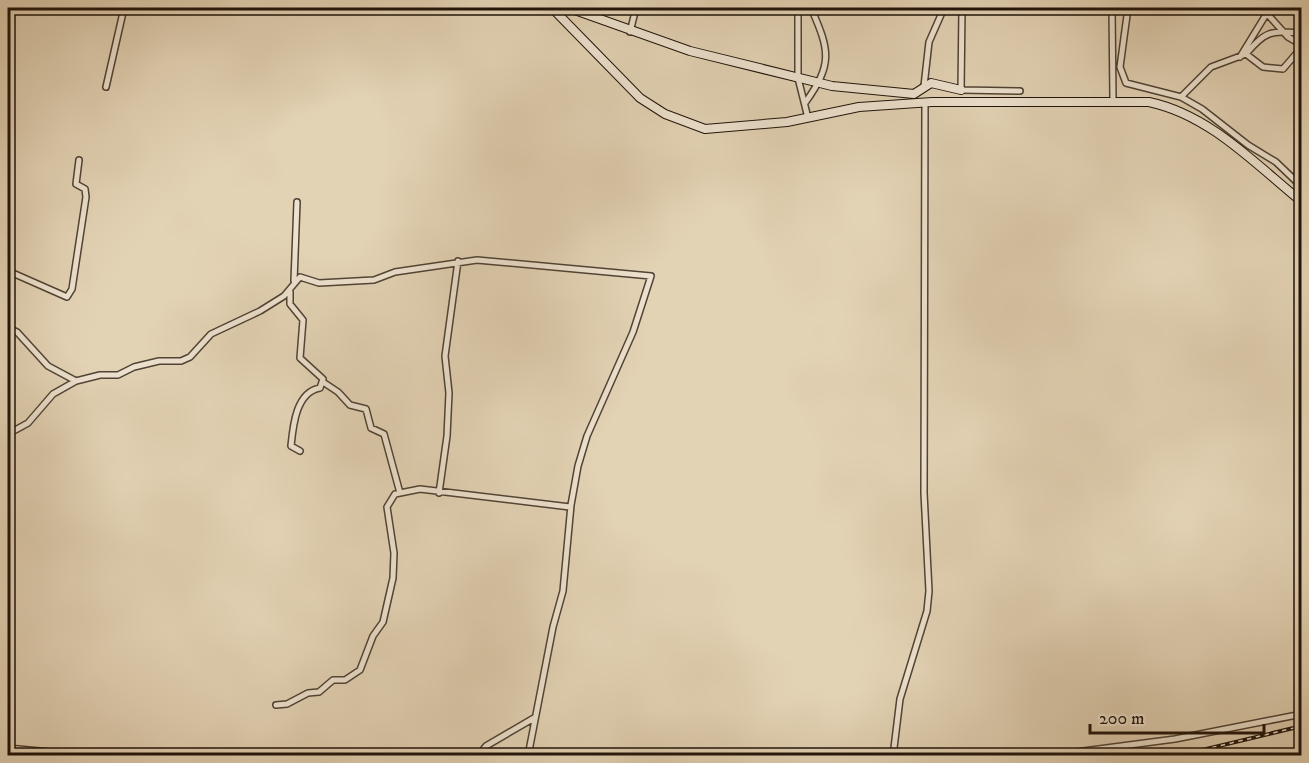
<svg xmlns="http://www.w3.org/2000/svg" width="1309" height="763" font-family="'IM FELL DW Pica',serif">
<rect width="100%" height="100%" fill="#e3d3b5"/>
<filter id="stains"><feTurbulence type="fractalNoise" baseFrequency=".00333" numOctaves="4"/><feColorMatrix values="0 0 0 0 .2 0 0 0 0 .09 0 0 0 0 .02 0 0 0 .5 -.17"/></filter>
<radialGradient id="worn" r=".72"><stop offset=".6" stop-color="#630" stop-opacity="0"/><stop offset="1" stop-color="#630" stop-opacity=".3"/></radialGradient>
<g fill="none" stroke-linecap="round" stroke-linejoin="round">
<!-- street casing -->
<g stroke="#504335" stroke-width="8">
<path id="street" d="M 798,8 L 798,78 L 808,118
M 962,8 L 961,90 L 1020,91
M 1112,8 L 1113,100
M 1128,8 L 1120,67 L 1126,83 L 1181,97 L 1211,67 L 1246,54 L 1263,67 L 1283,69 L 1302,47
M 1262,8 L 1288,37 L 1302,45
M 630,32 L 636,8
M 1246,54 C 1266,30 1271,31 1302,33
M 1240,57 L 1267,13
M 924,86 L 929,42 L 944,8
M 106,87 L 124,8
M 1181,97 L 1202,109 L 1248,145 L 1276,162 L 1302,187
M 805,103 C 833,64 830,51 811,8
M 8,271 L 67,297 L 72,289 L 86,197 L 85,189 L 76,184 L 79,160
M 294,281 L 297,202
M 290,292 L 290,304 L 303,320 L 300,358 L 323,379 L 320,388 C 296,392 293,426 291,446 L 300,451
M 8,328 L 17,332 L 48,366 L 76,381
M 323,382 L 338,392 L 350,405 L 366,409 L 371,428 L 384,434 L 400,493
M 8,434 L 28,423 L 53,394 L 76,381 L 100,375 L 118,375 L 134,367 L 159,361 L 181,361 L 190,357 L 211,334 L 260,311 L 284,296 L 300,277 L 319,283 L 374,280 L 395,272 L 477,260 L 651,276 L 633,332 L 587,436 L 578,466 L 571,505 L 563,591 L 553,627 L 528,756
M 439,493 L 447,436 L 449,393 L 445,356 L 458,261
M 276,705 L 287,704 L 308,693 L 319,692 L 333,680 L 345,680 L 360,670 L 373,636 L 383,622 L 393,578 L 394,553 L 387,507 L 395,494 L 420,489 L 570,507
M 8,748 L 93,756
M 478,756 L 486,746 L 534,718
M 893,756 L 900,699 L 927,611 L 929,591 L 924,493 L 925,103
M 1045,756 L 1175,739 L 1302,714"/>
</g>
<!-- secondary casing -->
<g stroke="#1f130a" stroke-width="10">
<path id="secondary" d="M 552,8 L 640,98 L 665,114 L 705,129 L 787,122 L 859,107 L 932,102 L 1149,102 C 1210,115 1255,164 1302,202
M 569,8 L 690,51 L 832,86 L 914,94 L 931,83 L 961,90"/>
</g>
<!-- street -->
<use href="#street" stroke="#ede2cf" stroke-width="5"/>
<!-- secondary -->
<use href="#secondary" stroke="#ede2cf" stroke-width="8"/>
<!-- rail casing -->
<g stroke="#1f130a" stroke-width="4">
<path id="rail" d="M 8,754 L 21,756
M 1177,756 L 1302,726"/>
</g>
<!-- rail -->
<use href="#rail" stroke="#ede2cf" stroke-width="1.5" stroke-dasharray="4.5" stroke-linecap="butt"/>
</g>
<!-- margin -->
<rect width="1309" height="763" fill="none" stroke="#e3d3b5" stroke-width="30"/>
<rect x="9" y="9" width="1291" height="745" fill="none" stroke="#1f130a" stroke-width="3"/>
<rect x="15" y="15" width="1279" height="733" fill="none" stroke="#1f130a" stroke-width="1.5"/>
<!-- scale -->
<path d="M1090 724v9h174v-9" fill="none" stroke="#1f130a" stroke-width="3"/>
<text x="1099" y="724" font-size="18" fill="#1f130a" stroke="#ede2cf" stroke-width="4.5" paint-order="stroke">200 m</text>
<rect width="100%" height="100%" filter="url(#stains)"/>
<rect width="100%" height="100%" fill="url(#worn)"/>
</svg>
